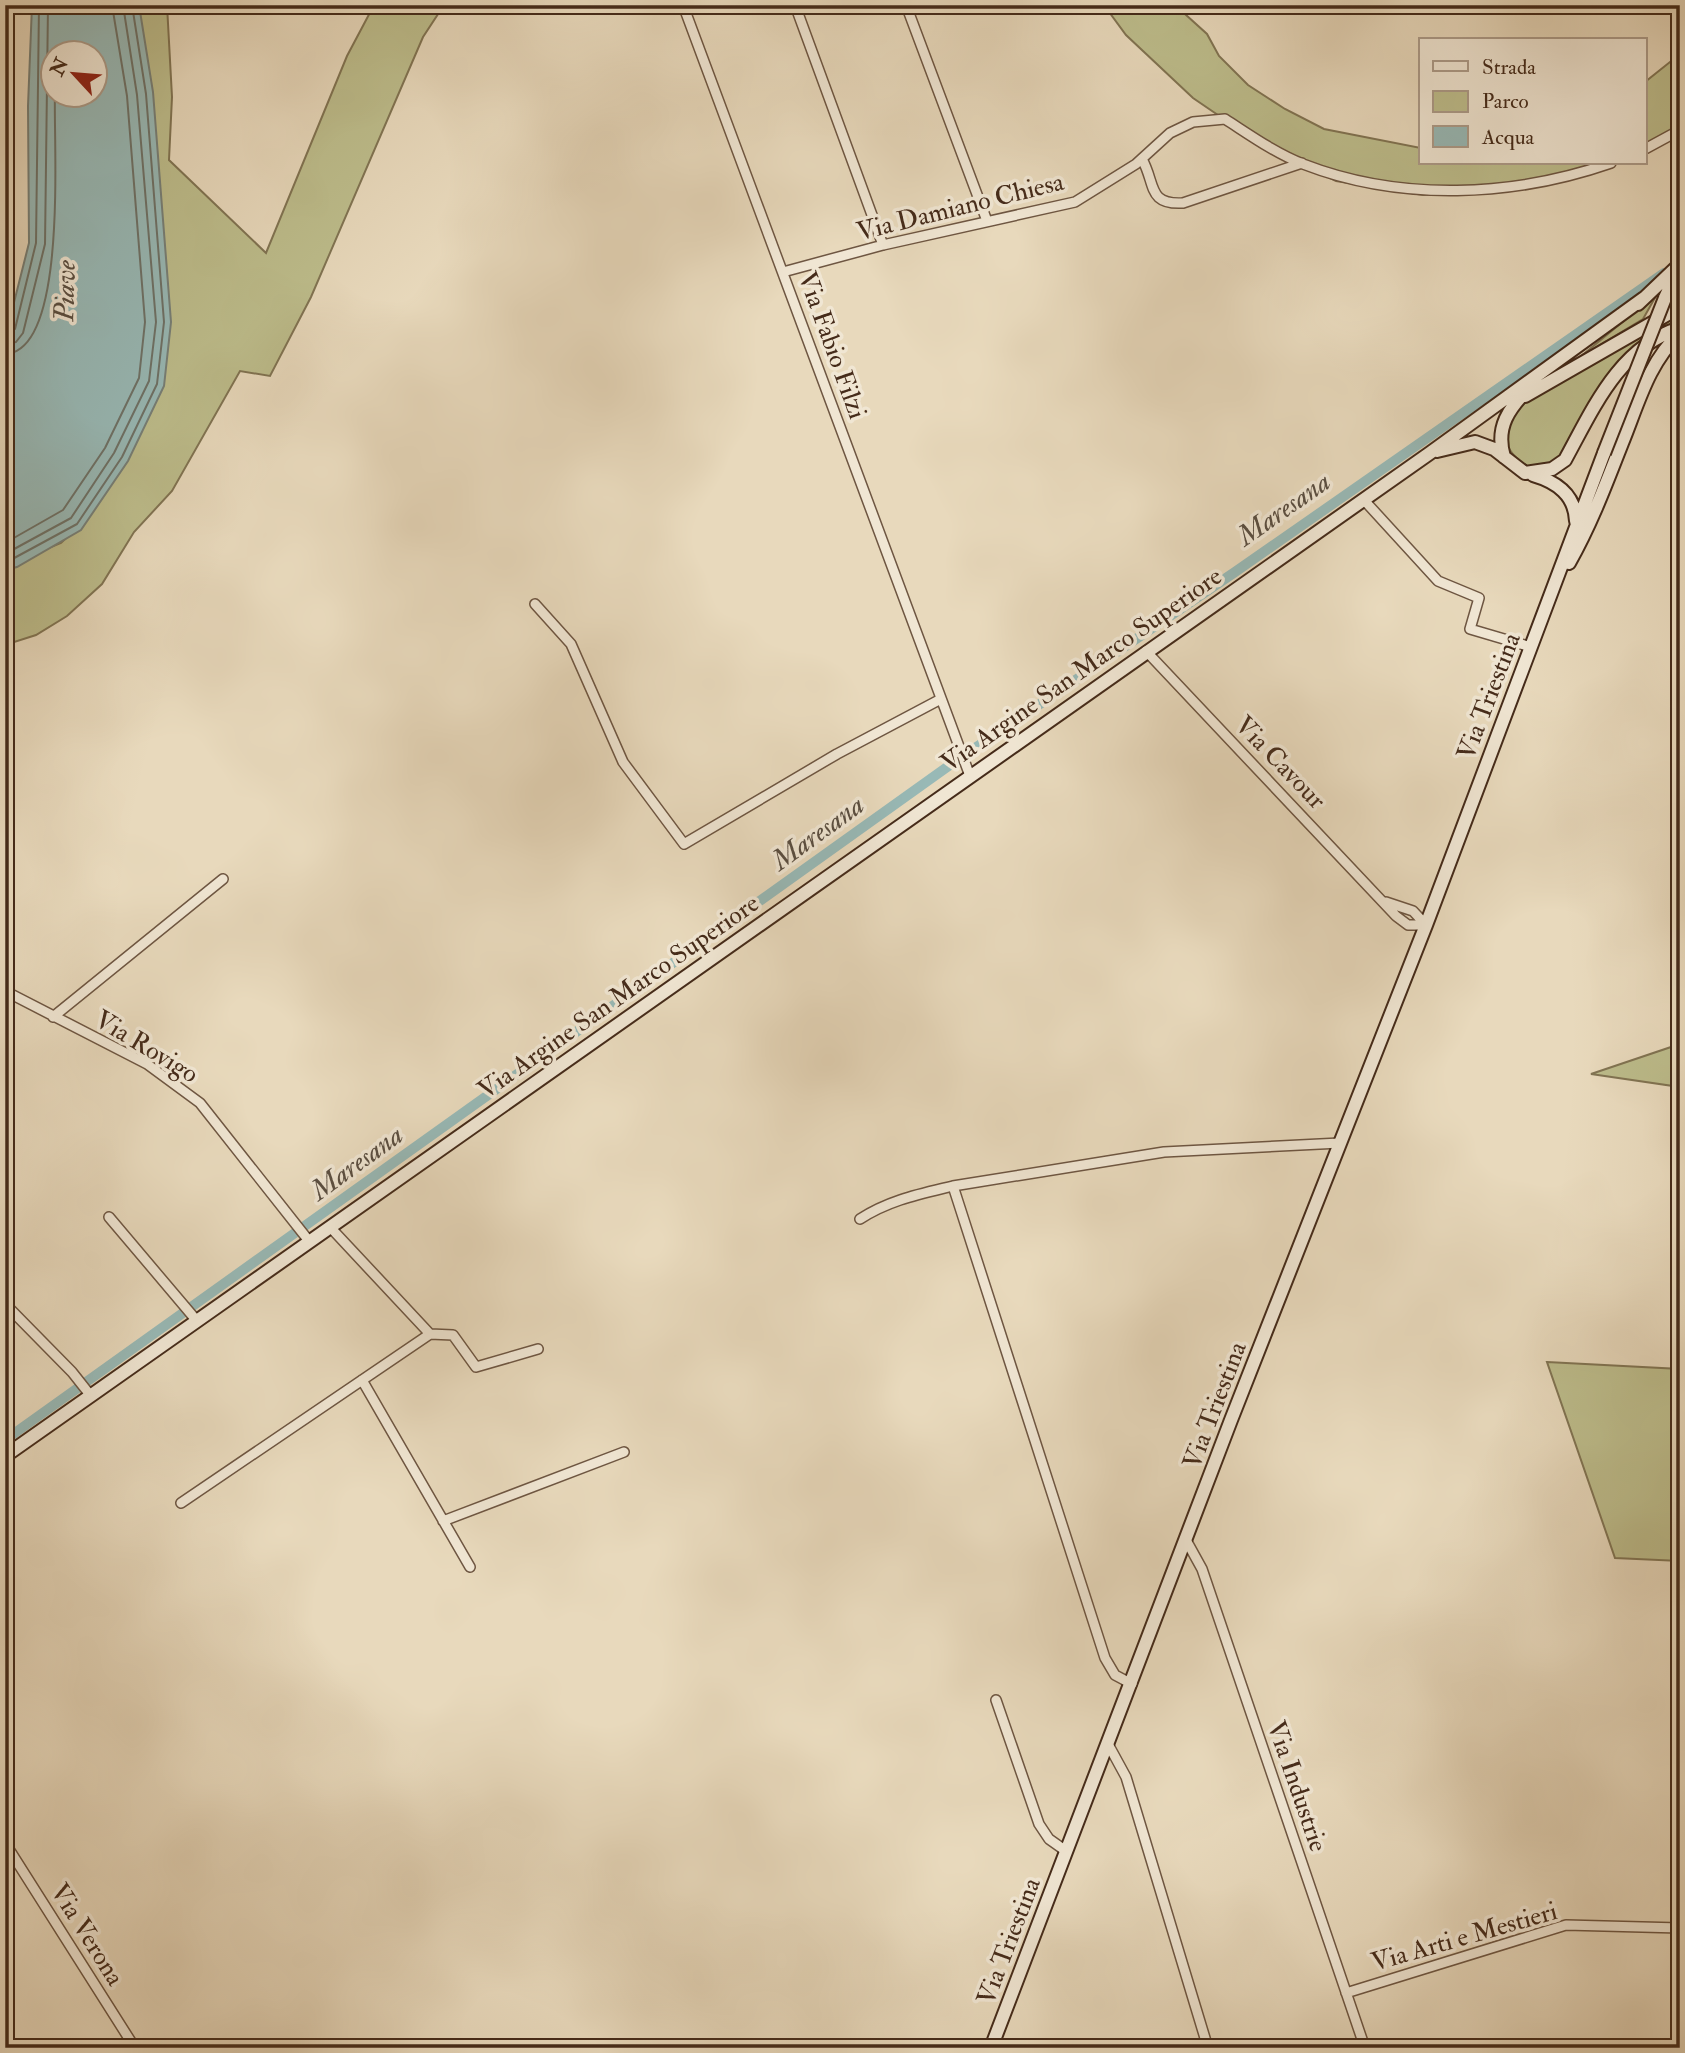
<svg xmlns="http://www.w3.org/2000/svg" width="1685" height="2053" font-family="'IM FELL Double Pica',serif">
<rect width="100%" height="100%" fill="#e8d9bc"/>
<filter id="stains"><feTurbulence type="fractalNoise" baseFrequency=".00286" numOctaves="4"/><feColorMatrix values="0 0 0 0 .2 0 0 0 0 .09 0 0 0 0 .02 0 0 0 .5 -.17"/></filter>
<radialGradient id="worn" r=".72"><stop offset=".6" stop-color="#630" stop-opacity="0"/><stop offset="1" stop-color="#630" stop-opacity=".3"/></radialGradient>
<!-- green -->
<path fill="#bdbd8c" stroke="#817453" stroke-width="2" d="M 134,5 L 167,5 L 172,97 L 169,160 L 266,253 L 347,56 L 374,5 L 444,5 L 423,37 L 311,297 L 270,376 L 240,371 L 172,491 L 134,532 L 102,584 L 67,616 L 36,635 L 5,645 L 5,566 L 61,543 L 81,524 Z
M 1104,5 L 1175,5 L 1207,34 L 1219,56 L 1248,85 L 1285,109 L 1324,129 L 1421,148 L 1421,163 L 1618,163 L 1602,170 L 1511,190 L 1423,195 L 1336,181 L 1259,143 L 1193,98 L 1126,35 Z
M 1680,54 L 1680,128 L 1645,151 L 1645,82 Z
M 1656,296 L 1643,319 L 1580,357 L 1654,296 Z
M 1680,314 L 1680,322 C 1605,351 1602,409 1555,463 L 1527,467 C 1498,446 1498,426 1526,402 Z
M 1680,1044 L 1680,1087 L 1591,1074 Z
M 1547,1362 L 1680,1369 L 1680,1561 L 1615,1558 Z"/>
<!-- water -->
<path fill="#98b9b6" stroke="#778078" stroke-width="2" fill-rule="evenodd" d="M 32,5 L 139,5 L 153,92 L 171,322 L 164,386 L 128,461 L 81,530 L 17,567 L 5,570 L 5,338 L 29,243 L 28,106 ZM 52,52 L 94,52 L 94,94 L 52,94 Z"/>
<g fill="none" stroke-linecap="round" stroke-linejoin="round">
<!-- shore -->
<path stroke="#6e7268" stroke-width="2" d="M 5,335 L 15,329 L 36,243 L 39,5
M 5,344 L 16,342 L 23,333 L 45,244 L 48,5
M 5,354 C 69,352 53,140 55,94
M 5,543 L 63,510 L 105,448 L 139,378 L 145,322 L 127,96 L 112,5
M 5,554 L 71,518 L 114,453 L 149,381 L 156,322 L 137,95 L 123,5
M 5,563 L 77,524 L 122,457 L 157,384 L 164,322 L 146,94 L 132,5"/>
<!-- canal -->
<path stroke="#98b9b6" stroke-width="10" d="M 5,1440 L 950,765 L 1235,572 L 1664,273"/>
<!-- street casing -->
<g stroke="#6e5642" stroke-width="12">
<path id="street" d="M 683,5 L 970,776
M 795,5 L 883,245
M 906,5 L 987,221
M 1645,149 L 1680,130
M 1142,159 C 1156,184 1147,205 1183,203 L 1302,163
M 783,272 L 883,245 L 1075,202 L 1136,164 L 1170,133 L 1193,122 L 1225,119 C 1250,135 1275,153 1303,164 C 1401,202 1513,197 1611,163
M 1363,499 L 1438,581 L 1479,598 L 1470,629 L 1531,647
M 535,604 L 571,644 L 623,762 L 684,844 L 837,754 L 939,700
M 1146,651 L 1396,916 L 1408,925 L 1426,925
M 1386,902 L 1413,911 L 1426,925
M 5,991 L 147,1064 L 200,1103 L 309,1241
M 53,1017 L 223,879
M 109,1217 L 197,1321
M 860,1219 C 889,1200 920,1194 953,1186
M 11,1310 L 72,1372 L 91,1396
M 430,1334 L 453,1335 L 476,1367 L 538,1349
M 362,1380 L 470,1567
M 181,1503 L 430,1334 L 330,1227
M 443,1521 L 624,1452
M 1186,1540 L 1202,1569 L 1365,2048
M 1132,1684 L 1115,1675 L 1105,1658 L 953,1186 L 1164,1152 L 1340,1143
M 996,1700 L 1039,1824 L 1049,1839 L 1066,1851
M 1108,1744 L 1126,1777 L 1208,2048
M 5,1843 L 135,2048
M 1346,1993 L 1566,1925 L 1680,1928"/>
</g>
<!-- secondary casing -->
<g stroke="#452b1a" stroke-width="16">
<path id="secondary" d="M 1665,298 L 1678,269
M 1638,304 L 1680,264
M 1525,396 L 1680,307
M 1437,451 L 1475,442 L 1494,449 L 1525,473 L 1552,469 L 1565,460 C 1593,409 1619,347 1680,328
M 1504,457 C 1495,427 1509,408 1530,387
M 1533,475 C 1557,482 1575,495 1576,521
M 1569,563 C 1591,524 1606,484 1622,443 C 1638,404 1648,363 1680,333
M 5,1456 L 1430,453 L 1644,298
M 991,2048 L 1231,1420 L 1426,925 L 1604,453"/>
</g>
<!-- street -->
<use href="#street" stroke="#f0e6d3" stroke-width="9"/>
<!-- secondary -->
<use href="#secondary" stroke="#f0e6d3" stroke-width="12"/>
<!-- secondary-bridge casing -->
<g stroke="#452b1a" stroke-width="16" stroke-linecap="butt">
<path id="secondary-bridge" d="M 1604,453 L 1665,298"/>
</g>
<!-- secondary-bridge -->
<use href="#secondary-bridge" stroke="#f0e6d3" stroke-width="12"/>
</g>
<g text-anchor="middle" stroke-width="7" stroke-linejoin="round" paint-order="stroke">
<!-- street labels -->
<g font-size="26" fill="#452b1a" stroke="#f0e6d3">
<text transform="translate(960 206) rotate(-14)" y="9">Via Damiano Chiesa</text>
<text transform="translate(833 345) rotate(70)" y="9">Via Fabio Filzi</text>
<text transform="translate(1081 669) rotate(-35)" y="9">Via Argine San Marco Superiore</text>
<text transform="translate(1488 696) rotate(-69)" y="9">Via Triestina</text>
<text transform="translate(1281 762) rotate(46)" y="9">Via Cavour</text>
<text transform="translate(618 996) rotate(-35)" y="9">Via Argine San Marco Superiore</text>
<text transform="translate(147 1046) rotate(31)" y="9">Via Rovigo</text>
<text transform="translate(1214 1405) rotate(-69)" y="9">Via Triestina</text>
<text transform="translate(1298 1786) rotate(71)" y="9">Via Industrie</text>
<text transform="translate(88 1934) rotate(58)" y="9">Via Verona</text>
<text transform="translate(1464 1936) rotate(-16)" y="9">Via Arti e Mestieri</text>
<text transform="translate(1008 1941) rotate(-69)" y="9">Via Triestina</text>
</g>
<!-- water labels -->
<g font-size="28" font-style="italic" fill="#5a4e41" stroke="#f0e6d3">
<text transform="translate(64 291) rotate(-88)" y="10">Piave</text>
<text transform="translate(1283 508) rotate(-35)" y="10">Maresana</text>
<text transform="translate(817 832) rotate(-36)" y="10">Maresana</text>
<text transform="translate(356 1162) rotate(-36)" y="10">Maresana</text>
</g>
</g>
<!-- margin -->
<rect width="1685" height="2053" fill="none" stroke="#e8d9bc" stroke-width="28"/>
<rect x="7" y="7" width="1671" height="2039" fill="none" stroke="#452b1a" stroke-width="3.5"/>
<rect x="14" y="14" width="1657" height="2025" fill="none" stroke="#452b1a" stroke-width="2"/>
<!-- legend -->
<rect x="1419" y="38" width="228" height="126" fill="#f0e6d3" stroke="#ac9b89" stroke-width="2"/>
<rect x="1433" y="61" width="35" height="10" fill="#f0e6d3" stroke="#ac9b89" stroke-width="2"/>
<text x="1482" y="74" font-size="21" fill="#452b1a">Strada</text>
<rect x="1433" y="91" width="35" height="21" fill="#bdbd8c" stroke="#ac9b89" stroke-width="2"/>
<text x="1482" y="108" font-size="21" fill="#452b1a">Parco</text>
<rect x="1433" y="126" width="35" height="21" fill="#98b9b6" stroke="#ac9b89" stroke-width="2"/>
<text x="1482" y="144" font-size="21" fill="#452b1a">Acqua</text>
<!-- north arrow -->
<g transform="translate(74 74) rotate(296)"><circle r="33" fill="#f0e6d3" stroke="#ac9b89" stroke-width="2"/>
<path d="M0-5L12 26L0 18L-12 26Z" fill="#8f2418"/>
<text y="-10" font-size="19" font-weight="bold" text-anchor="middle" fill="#452b1a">N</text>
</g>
<rect width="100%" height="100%" filter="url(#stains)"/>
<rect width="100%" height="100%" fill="url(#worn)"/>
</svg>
